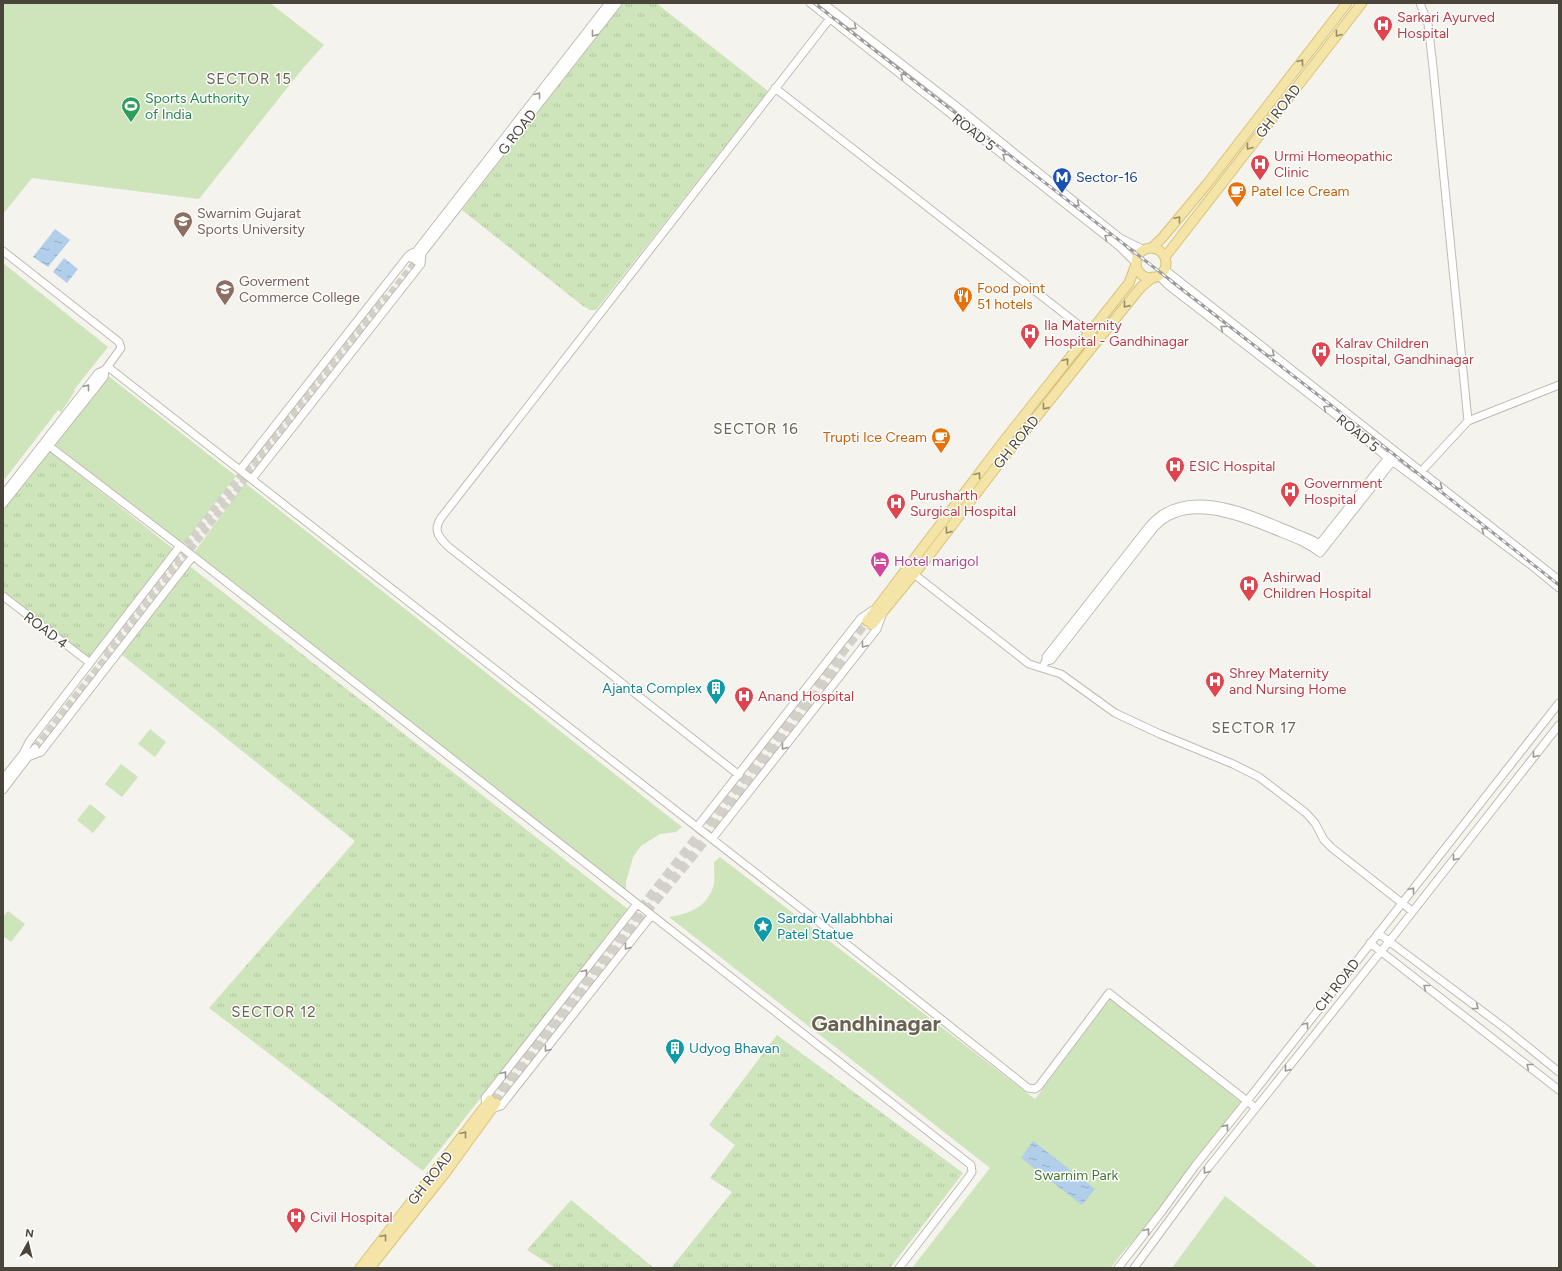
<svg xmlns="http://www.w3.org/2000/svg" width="1562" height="1271" font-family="Figtree,sans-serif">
<defs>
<pattern id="grass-tufts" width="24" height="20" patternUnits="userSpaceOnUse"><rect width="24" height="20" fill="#cee4bb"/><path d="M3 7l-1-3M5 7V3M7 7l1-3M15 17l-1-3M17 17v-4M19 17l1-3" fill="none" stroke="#b2c5a2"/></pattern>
<pattern id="water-ripples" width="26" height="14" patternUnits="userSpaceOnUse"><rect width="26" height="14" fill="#b1ceea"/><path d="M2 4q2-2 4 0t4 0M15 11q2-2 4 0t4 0" fill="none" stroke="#92a9bf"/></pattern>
</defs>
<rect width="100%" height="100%" fill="#f5f3ed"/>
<!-- grass -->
<path fill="url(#grass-tufts)" d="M 623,3 L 656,3 L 768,91 L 596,310 L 590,310 L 583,306 L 462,210 Z
M 46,452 L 52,453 L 176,551 L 95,658 L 81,655 L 3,592 L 3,507 Z
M 187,564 L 629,910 L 423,1171 L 209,1008 L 355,841 L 117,651 Z
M 777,1035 L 963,1173 L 890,1268 L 671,1268 L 732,1192 L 710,1178 L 735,1145 L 709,1125 Z
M 571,1200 L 654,1268 L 555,1268 L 527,1250 Z"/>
<!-- park -->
<path fill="#cee4bb" d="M 3,3 L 270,3 L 324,45 L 304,67 L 199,199 L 32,178 L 3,214 Z
M 3,263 L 108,347 L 74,390 L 75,391 L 61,412 L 58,410 L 5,479 L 3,477 Z
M 107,375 L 236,476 L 182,546 L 52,445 Z
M 245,483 L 682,827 L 676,832 L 660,834 L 641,846 L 633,857 L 626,882 L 626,891 L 193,554 Z
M 150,729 L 166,742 L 155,757 L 138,744 Z
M 121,764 L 138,777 L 122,797 L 105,784 Z
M 90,804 L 106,817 L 93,833 L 77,820 Z
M 720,857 L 1035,1099 L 1110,999 L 1241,1102 L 1147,1226 L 1122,1253 L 1111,1268 L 912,1268 L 990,1168 L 669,917 C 689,914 708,907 714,884 C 715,878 714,869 714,862 Z
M 8,911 L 25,924 L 11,942 L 3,936 L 3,917 Z
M 1225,1196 L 1318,1268 L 1172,1268 Z"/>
<!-- water -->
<path fill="url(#water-ripples)" d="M 55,229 L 70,240 L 48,267 L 33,257 Z
M 64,258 L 78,269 L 67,283 L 53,272 Z
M 1033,1141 L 1095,1189 L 1082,1205 L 1021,1158 Z"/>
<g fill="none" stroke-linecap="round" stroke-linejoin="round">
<!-- minor-tunnel -->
<path stroke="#d3d0c9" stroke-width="7" stroke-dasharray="7 3.5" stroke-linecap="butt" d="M 102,652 L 383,294
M 35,748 L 416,261"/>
<!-- major-tunnel -->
<path stroke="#d3d0c9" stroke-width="9" stroke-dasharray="9 4.5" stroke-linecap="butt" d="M 490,1100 L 867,621
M 496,1103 L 643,916 L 692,857 L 845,659"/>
<!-- minor casing -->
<g stroke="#c0bbb0" stroke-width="9">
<path id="minor" d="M 810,3 L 1120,247 L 1136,263
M 823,3 L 955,105 L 1120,238 L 1144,250
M 1420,3 L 1428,24 L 1433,67 L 1468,421
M 775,88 L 1098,340
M 3,251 L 119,342 L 121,348 L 105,370 L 104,377 L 3,504
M 411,258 L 609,3
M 416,261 L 618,3
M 1164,269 L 1559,580
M 1159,276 L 1169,286 L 1336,415 L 1388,458 L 1531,565 L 1559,588
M 108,367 L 839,938 L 1028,1088 L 1035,1089 L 1039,1086 L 1109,993 L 1256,1108
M 44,442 L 193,556 L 971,1165 L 972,1172 L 968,1178 L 899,1268
M 240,470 L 408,256 L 412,253
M 1418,475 L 1468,421 L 1559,385
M 252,479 L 421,264 L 422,253
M 3,495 L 98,373 L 105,370
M 1317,547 L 1394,450
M 910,571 L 1029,664 L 1061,674 L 1115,713 L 1160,734 L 1233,764 L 1259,777 L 1306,813 L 1315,823 L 1324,840 L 1332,848 L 1412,911
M 3,596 L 90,663
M 1046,661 L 1051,660 L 1154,528 C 1184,494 1236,515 1271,529 C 1288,536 1305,541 1320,553 L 1395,458
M 1044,664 L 1046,661 L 1046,657 L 1150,525 C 1184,486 1241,510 1281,527 C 1295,533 1312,538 1325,547
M 24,752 L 29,742 L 180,546
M 28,757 L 41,752 L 193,556
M 739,775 L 450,548 C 440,539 432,531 441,518 L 835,12
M 3,779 L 26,750
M 3,790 L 35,748
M 697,827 L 861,618 L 873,610
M 712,839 L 877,629 L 882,615
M 1378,933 L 1506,1029 L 1559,1072
M 1370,943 L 1559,1090
M 486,1106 L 485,1098 L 637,904
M 491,1109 L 501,1106 L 651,916
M 1118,1268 L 1160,1214 L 1195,1166 L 1247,1101 L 1559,703
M 1134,1268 L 1204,1173 L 1399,929 L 1559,725"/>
</g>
<!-- major casing -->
<g stroke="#d8c378" stroke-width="11">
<path id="major" d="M 1152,248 L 1163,237 L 1207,184 L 1347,3
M1136 263a15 15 0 1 1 30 0a15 15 0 1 1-30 0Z
M 1165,257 L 1362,3
M 867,621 L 1003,442 L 1129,283 L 1136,264
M 872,625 L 928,557 L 994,470 L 1098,340 L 1141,287 L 1153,277
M 360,1268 L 490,1100
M 370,1268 L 446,1172 L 496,1103"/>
</g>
<!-- minor -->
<use href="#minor" stroke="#fff" stroke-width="7"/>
<!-- major -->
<use href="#major" stroke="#f4e4a7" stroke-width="9"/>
<!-- rail casing -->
<g stroke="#9a9a9a" stroke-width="3">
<path id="rail" d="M 814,3 L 1363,430 L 1559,585"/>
</g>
<!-- rail -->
<use href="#rail" stroke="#fff" stroke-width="1.5" stroke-dasharray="4.5" stroke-linecap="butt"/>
</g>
<!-- one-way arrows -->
<defs><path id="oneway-chevron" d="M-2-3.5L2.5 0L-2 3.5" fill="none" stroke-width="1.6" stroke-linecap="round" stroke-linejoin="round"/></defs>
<g stroke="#9b9993">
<use href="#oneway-chevron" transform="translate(854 27) rotate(38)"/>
<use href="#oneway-chevron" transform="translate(594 34) rotate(128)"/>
<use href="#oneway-chevron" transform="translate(903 76) rotate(-142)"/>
<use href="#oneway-chevron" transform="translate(538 95) rotate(-52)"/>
<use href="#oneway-chevron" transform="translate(1005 156) rotate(-142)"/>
<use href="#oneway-chevron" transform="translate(1077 204) rotate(39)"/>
<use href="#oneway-chevron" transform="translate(1107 237) rotate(-142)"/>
<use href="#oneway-chevron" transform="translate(1223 328) rotate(-142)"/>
<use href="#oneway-chevron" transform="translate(1272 354) rotate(38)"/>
<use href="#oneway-chevron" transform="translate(87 387) rotate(-52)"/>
<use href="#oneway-chevron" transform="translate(1326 408) rotate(-142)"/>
<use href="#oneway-chevron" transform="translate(1440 487) rotate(38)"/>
<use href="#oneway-chevron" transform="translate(1484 530) rotate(-143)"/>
<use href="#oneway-chevron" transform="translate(864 645) rotate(128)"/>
<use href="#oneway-chevron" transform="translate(784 747) rotate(128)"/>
<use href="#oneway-chevron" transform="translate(1535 755) rotate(128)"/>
<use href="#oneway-chevron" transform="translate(1455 858) rotate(128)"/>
<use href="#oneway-chevron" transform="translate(1412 890) rotate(-52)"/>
<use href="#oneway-chevron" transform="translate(627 947) rotate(128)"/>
<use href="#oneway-chevron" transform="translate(585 972) rotate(-52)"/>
<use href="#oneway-chevron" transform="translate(1426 987) rotate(-142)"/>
<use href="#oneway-chevron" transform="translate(1476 1007) rotate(37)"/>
<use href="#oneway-chevron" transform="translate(1306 1025) rotate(-52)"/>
<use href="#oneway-chevron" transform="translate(547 1049) rotate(128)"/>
<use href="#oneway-chevron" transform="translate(1529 1066) rotate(-141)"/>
<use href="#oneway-chevron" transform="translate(1287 1069) rotate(128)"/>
<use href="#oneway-chevron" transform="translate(504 1074) rotate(-52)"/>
<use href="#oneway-chevron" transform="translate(1226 1127) rotate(-51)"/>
<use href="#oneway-chevron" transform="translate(1206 1171) rotate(128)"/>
<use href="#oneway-chevron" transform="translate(1147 1231) rotate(-52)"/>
</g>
<g stroke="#968d6c">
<use href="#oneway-chevron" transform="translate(1338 34) rotate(128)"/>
<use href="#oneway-chevron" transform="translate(1301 62) rotate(-52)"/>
<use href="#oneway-chevron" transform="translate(1249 147) rotate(128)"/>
<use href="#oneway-chevron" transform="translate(1178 219) rotate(-50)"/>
<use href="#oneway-chevron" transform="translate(1126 305) rotate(129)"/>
<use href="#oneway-chevron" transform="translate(1066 361) rotate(-52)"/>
<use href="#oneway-chevron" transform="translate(1045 407) rotate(129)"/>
<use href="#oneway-chevron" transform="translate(978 475) rotate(-53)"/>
<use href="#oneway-chevron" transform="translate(948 531) rotate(127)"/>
<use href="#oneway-chevron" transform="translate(464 1134) rotate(-52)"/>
<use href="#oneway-chevron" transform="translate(384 1237) rotate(-52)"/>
</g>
<!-- icons -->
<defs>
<g id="hospital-pin" transform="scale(1)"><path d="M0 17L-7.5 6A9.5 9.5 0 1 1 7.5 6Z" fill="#e0444e" stroke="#fff"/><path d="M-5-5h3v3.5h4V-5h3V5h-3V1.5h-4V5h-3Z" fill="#fff"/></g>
<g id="stadium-pin" transform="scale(1)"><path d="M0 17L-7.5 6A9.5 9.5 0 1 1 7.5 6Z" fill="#2e9e5b" stroke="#fff"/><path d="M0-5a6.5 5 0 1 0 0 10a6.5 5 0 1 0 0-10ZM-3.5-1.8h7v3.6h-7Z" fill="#fff"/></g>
<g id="metro-pin" transform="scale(1)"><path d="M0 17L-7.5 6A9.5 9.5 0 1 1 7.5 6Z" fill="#1a4fb4" stroke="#fff"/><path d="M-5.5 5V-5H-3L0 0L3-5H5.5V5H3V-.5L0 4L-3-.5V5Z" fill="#fff"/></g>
<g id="cafe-pin" transform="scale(1)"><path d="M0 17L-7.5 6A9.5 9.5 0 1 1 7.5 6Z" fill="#e8710a" stroke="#fff"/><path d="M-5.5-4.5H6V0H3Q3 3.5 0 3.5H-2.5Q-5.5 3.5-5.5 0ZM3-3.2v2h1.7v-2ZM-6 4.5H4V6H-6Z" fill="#fff"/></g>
<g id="university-pin" transform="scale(1)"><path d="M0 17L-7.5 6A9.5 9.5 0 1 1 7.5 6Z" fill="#8d6e63" stroke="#fff"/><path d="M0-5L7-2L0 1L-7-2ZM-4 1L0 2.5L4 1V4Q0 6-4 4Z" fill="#fff"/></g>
<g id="restaurant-pin" transform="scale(1)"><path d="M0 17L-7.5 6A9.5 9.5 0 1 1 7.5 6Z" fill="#e8710a" stroke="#fff"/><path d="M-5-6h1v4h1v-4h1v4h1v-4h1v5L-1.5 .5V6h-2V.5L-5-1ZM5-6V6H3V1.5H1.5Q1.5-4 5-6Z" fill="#fff"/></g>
<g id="hotel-pin" transform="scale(1)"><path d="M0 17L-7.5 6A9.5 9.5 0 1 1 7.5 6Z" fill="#d1479c" stroke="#fff"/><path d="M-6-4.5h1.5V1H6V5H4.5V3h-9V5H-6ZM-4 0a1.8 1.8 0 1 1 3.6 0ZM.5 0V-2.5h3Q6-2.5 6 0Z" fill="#fff"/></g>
<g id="building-pin" transform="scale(1)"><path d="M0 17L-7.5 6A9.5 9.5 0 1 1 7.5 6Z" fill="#0f9aa8" stroke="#fff"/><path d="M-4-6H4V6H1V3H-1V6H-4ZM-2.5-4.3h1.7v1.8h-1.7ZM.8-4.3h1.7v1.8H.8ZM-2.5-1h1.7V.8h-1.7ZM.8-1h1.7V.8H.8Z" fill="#fff"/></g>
<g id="sight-pin" transform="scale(1)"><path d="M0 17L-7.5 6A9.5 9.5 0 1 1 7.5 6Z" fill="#0f9aa8" stroke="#fff"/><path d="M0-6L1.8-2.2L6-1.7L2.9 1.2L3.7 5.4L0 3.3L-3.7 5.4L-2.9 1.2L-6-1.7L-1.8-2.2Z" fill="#fff"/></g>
</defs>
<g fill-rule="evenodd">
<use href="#hospital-pin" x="1383" y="25"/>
<use href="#stadium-pin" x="131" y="106"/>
<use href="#hospital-pin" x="1260" y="164"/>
<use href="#metro-pin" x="1062" y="177"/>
<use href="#cafe-pin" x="1237" y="191"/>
<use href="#university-pin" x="183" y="221"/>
<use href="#university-pin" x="225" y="289"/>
<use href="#restaurant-pin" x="963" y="296"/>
<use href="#hospital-pin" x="1030" y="333"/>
<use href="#hospital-pin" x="1321" y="351"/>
<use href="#cafe-pin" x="941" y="437"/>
<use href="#hospital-pin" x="1175" y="466"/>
<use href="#hospital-pin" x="1290" y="491"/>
<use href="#hospital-pin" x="896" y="503"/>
<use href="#hotel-pin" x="880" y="561"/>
<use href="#hospital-pin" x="1249" y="585"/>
<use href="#hospital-pin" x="1215" y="681"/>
<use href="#building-pin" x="716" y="688"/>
<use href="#hospital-pin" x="744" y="696"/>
<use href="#sight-pin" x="763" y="926"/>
<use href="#building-pin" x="675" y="1048"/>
<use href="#hospital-pin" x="296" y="1217"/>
</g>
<g text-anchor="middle" stroke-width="3" stroke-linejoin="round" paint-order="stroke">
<!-- health labels -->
<g font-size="14" fill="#be3a42" stroke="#fff" text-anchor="start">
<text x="1397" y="22">Sarkari Ayurved<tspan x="1397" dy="16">Hospital</tspan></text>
<text x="1274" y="161">Urmi Homeopathic<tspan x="1274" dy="16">Clinic</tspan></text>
<text x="1044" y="330">Ila Maternity<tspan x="1044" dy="16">Hospital - Gandhinagar</tspan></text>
<text x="1335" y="348">Kalrav Children<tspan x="1335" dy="16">Hospital, Gandhinagar</tspan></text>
<text x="1189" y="471">ESIC Hospital</text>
<text x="1304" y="488">Government<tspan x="1304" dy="16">Hospital</tspan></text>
<text x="910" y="500">Purusharth<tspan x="910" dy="16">Surgical Hospital</tspan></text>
<text x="1263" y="582">Ashirwad<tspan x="1263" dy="16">Children Hospital</tspan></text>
<text x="1229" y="678">Shrey Maternity<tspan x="1229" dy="16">and Nursing Home</tspan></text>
<text x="758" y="701">Anand Hospital</text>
<text x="310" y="1222">Civil Hospital</text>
</g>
<!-- leisure labels -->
<g font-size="14" fill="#27864d" stroke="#fff" text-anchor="start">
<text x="145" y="103">Sports Authority<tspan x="145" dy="16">of India</tspan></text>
</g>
<!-- street labels -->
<g font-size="14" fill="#49453b" stroke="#fff">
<text transform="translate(1278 111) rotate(-52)" y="5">GH ROAD</text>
<text transform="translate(517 132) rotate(-52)" y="5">G ROAD</text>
<text transform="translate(974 132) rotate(38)" y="5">ROAD 5</text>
<text transform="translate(1358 433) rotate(39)" y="5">ROAD 5</text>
<text transform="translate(1016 442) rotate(-51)" y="5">GH ROAD</text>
<text transform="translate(46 630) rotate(37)" y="5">ROAD 4</text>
<text transform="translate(1337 985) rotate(-52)" y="5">CH ROAD</text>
<text transform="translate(430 1178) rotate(-52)" y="5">GH ROAD</text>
</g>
<!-- transit labels -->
<g font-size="14" fill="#164399" stroke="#fff" text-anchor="start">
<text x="1076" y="182">Sector-16</text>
</g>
<!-- food labels -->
<g font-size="14" fill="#c56008" stroke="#fff" text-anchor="start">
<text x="1251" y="196">Patel Ice Cream</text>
<text x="977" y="293">Food point<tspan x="977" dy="16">51 hotels</tspan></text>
<text x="927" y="442" text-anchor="end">Trupti Ice Cream</text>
</g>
<!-- education labels -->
<g font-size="14" fill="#785e54" stroke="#fff" text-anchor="start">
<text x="197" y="218">Swarnim Gujarat<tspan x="197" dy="16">Sports University</tspan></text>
<text x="239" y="286">Goverment<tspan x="239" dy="16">Commerce College</tspan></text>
</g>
<!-- hotel labels -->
<g font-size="14" fill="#b23c85" stroke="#fff" text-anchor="start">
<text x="894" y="566">Hotel marigol</text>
</g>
<!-- culture labels -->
<g font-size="14" fill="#0d838f" stroke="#fff" text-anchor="start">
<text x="702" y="693" text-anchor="end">Ajanta Complex</text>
<text x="777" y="923">Sardar Vallabhbhai<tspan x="777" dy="16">Patel Statue</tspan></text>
<text x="689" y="1053">Udyog Bhavan</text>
</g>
<!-- park labels -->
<g font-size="14" fill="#477533" stroke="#fff">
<text x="1076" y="1180">Swarnim Park</text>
</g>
<!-- neighbourhood labels -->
<g font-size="15" letter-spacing="1" fill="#6a6353" stroke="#fff">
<text x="249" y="84">SECTOR 15</text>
<text x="756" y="434">SECTOR 16</text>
<text x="1254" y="733">SECTOR 17</text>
<text x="274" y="1017">SECTOR 12</text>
</g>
<!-- town labels -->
<g font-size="22" font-weight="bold" fill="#6a6353" stroke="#fff">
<text x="876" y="1031">Gandhinagar</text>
</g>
</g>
<!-- border -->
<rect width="1562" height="1271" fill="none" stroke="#49453b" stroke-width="8"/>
<!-- north arrow -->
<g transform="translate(28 1243) rotate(8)" stroke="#ffffff" stroke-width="3" paint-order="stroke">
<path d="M0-3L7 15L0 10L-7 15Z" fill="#49453b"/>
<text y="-6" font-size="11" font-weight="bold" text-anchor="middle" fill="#49453b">N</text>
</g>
</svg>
